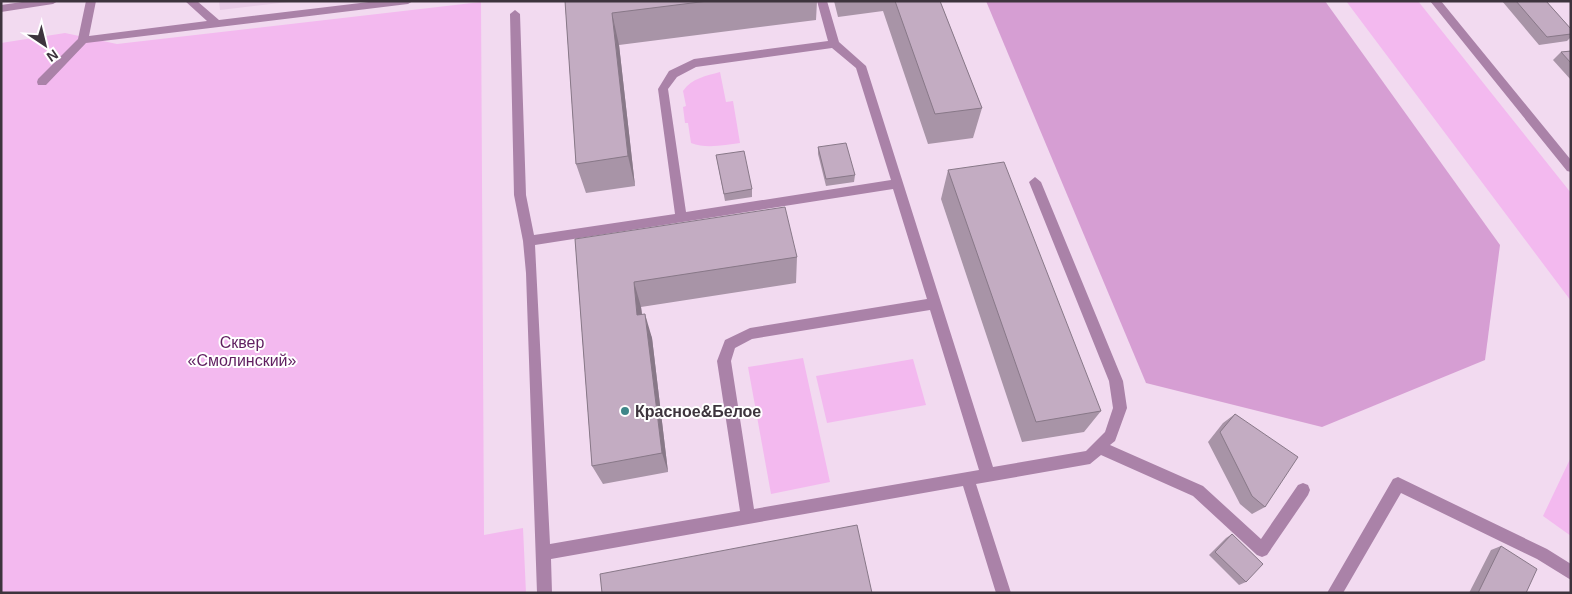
<svg xmlns="http://www.w3.org/2000/svg" width="1572" height="594" font-family="Helvetica,sans-serif">
<rect width="100%" height="100%" fill="#f2daf0"/>
<!-- built -->
<path fill="#e8cbe6" d="M 219,1 L 297,1 L 220,10 Z"/>
<!-- green -->
<path fill="#f3b9ef" d="M 1346,1 L 1418,1 L 1571,193 L 1571,301 Z
M 481,2 L 484,535 L 523,528 L 526,593 L 1,593 L 1,43 L 65,33 L 117,44 Z
M 720,72 L 726,102 L 733,101 L 740,143 C 725,145 706,149 691,143 L 688,123 L 685,123 L 683,107 L 686,106 L 683,91 C 692,78 706,76 720,72 Z
M 803,358 L 830,482 L 771,494 L 748,367 Z
M 913,359 L 926,405 L 827,423 L 816,376 Z
M 1571,457 L 1571,536 L 1543,516 Z"/>
<!-- forest -->
<path fill="#d69ed3" d="M 986,1 L 1325,1 L 1500,245 L 1485,360 L 1322,427 L 1146,383 Z"/>
<g fill="none" stroke-linecap="round" stroke-linejoin="round">
<!-- minor -->
<path fill="#aa82a8" fill-rule="evenodd" d="M 29,1 L 58,1 L 53,4 L 1,12 L 1,5 Z
M 86,1 L 96,1 L 89,36 L 207,21 L 185,1 L 197,1 L 219,20 L 377,1 L 413,1 L 408,4 L 86,43 L 46,85 L 38,85 L 37,82 L 38,79 L 78,39 Z
M 817,1 L 827,1 L 839,42 L 866,66 L 993,467 L 1086,451 L 1105,432 L 1113,408 L 1109,381 L 1029,182 L 1035,177 L 1041,182 L 1123,381 L 1127,408 L 1115,441 L 1110,445 L 1203,486 L 1261,539 L 1298,485 L 1303,483 L 1308,485 L 1310,490 L 1308,495 L 1267,555 L 1262,557 L 1257,555 L 1193,496 L 1101,455 L 1090,464 L 976,484 L 1011,593 L 996,593 L 963,486 L 551,559 L 552,593 L 537,593 L 526,273 L 523,241 L 514,195 L 510,14 L 515,10 L 520,14 L 526,195 L 534,235 L 675,214 L 658,89 L 669,71 L 694,59 L 828,41 ZM 832,48 L 856,68 L 891,180 L 686,212 L 668,89 L 677,77 L 696,67 ZM 893,189 L 927,299 L 750,328 L 725,340 L 717,361 L 740,511 L 550,544 L 535,245 ZM 930,310 L 979,470 L 754,509 L 731,361 L 735,348 L 752,339 Z
M 1430,1 L 1441,1 L 1571,160 L 1571,172 L 1567,171 Z
M 1398,477 L 1547,549 L 1571,564 L 1571,580 L 1537,559 L 1401,493 L 1343,593 L 1327,593 L 1393,479 Z"/>
</g>
<!-- wall -->
<path fill="#a894a7" d="M 565,1 L 817,1 L 816,20 L 619,45 L 635,186 L 586,193 L 576,164 Z
M 834,1 L 940,1 L 982,108 L 973,138 L 928,144 L 883,11 L 838,17 Z
M 1502,1 L 1546,1 L 1571,29 L 1571,37 L 1567,41 L 1539,45 Z
M 1571,51 L 1571,80 L 1553,60 L 1561,52 Z
M 818,147 L 855,175 L 854,182 L 826,186 L 818,154 Z
M 716,155 L 752,189 L 752,197 L 725,201 Z
M 948,170 L 1101,411 L 1084,432 L 1022,442 L 941,199 Z
M 575,239 L 797,257 L 796,283 L 641,307 L 642,314 L 652,338 L 668,472 L 603,484 L 592,466 Z
M 1235,414 L 1265,507 L 1252,514 L 1240,504 L 1208,442 L 1223,423 Z
M 1232,534 L 1246,582 L 1239,585 L 1209,555 L 1226,538 Z
M 1501,546 L 1526,593 L 1469,593 L 1491,550 Z"/>
<!-- shaded-wall -->
<path fill="#887888" d="M 612,13 L 619,45 L 635,186 L 628,156 Z
M 634,282 L 641,307 L 645,339 L 637,315 Z
M 645,314 L 652,338 L 668,472 L 662,453 Z"/>
<!-- building -->
<path fill="#c3acc2" stroke="#887888" d="M 565,1 L 708,1 L 612,13 L 628,156 L 576,164 Z
M 895,1 L 940,1 L 982,108 L 935,114 Z
M 1516,1 L 1546,1 L 1571,29 L 1571,34 L 1547,37 Z
M 1571,51 L 1571,63 L 1561,52 Z
M 846,143 L 855,175 L 826,179 L 818,147 Z
M 744,151 L 752,189 L 724,194 L 716,155 Z
M 1004,162 L 1101,411 L 1036,422 L 948,170 Z
M 785,207 L 797,257 L 634,282 L 637,315 L 645,314 L 662,453 L 592,466 L 575,239 Z
M 1235,414 L 1298,457 L 1265,507 L 1252,496 L 1220,432 Z
M 857,525 L 872,593 L 602,593 L 600,574 Z
M 1232,534 L 1263,564 L 1246,582 L 1215,552 Z
M 1501,546 L 1537,569 L 1526,593 L 1478,593 Z"/>
<!-- markers -->
<circle fill="#3e8689" stroke="#fff" stroke-width="2" cx="625" cy="411" r="5"/>
<g text-anchor="middle" stroke-width="4" stroke-linejoin="round" paint-order="stroke">
<!-- park labels -->
<g font-size="16" fill="#601e60" stroke="#fff">
<text x="242" y="348">Сквер<tspan x="242" dy="18">«Смолинский»</tspan></text>
</g>
<!-- poi labels -->
<g font-size="16" font-weight="bold" fill="#3d343d" stroke="#fff" text-anchor="start">
<text x="635" y="417">Красное&amp;Белое</text>
</g>
</g>
<!-- border -->
<rect width="1572" height="594" fill="none" stroke="#3d343d" stroke-width="5"/>
<!-- north arrow -->
<g transform="translate(45 45) rotate(145)" stroke="#ffffff" stroke-width="4" paint-order="stroke">
<path d="M0-4L9 19L0 12L-9 19Z" fill="#3d343d"/>
<text y="-8" font-size="14" font-weight="bold" text-anchor="middle" fill="#3d343d">N</text>
</g>
</svg>
